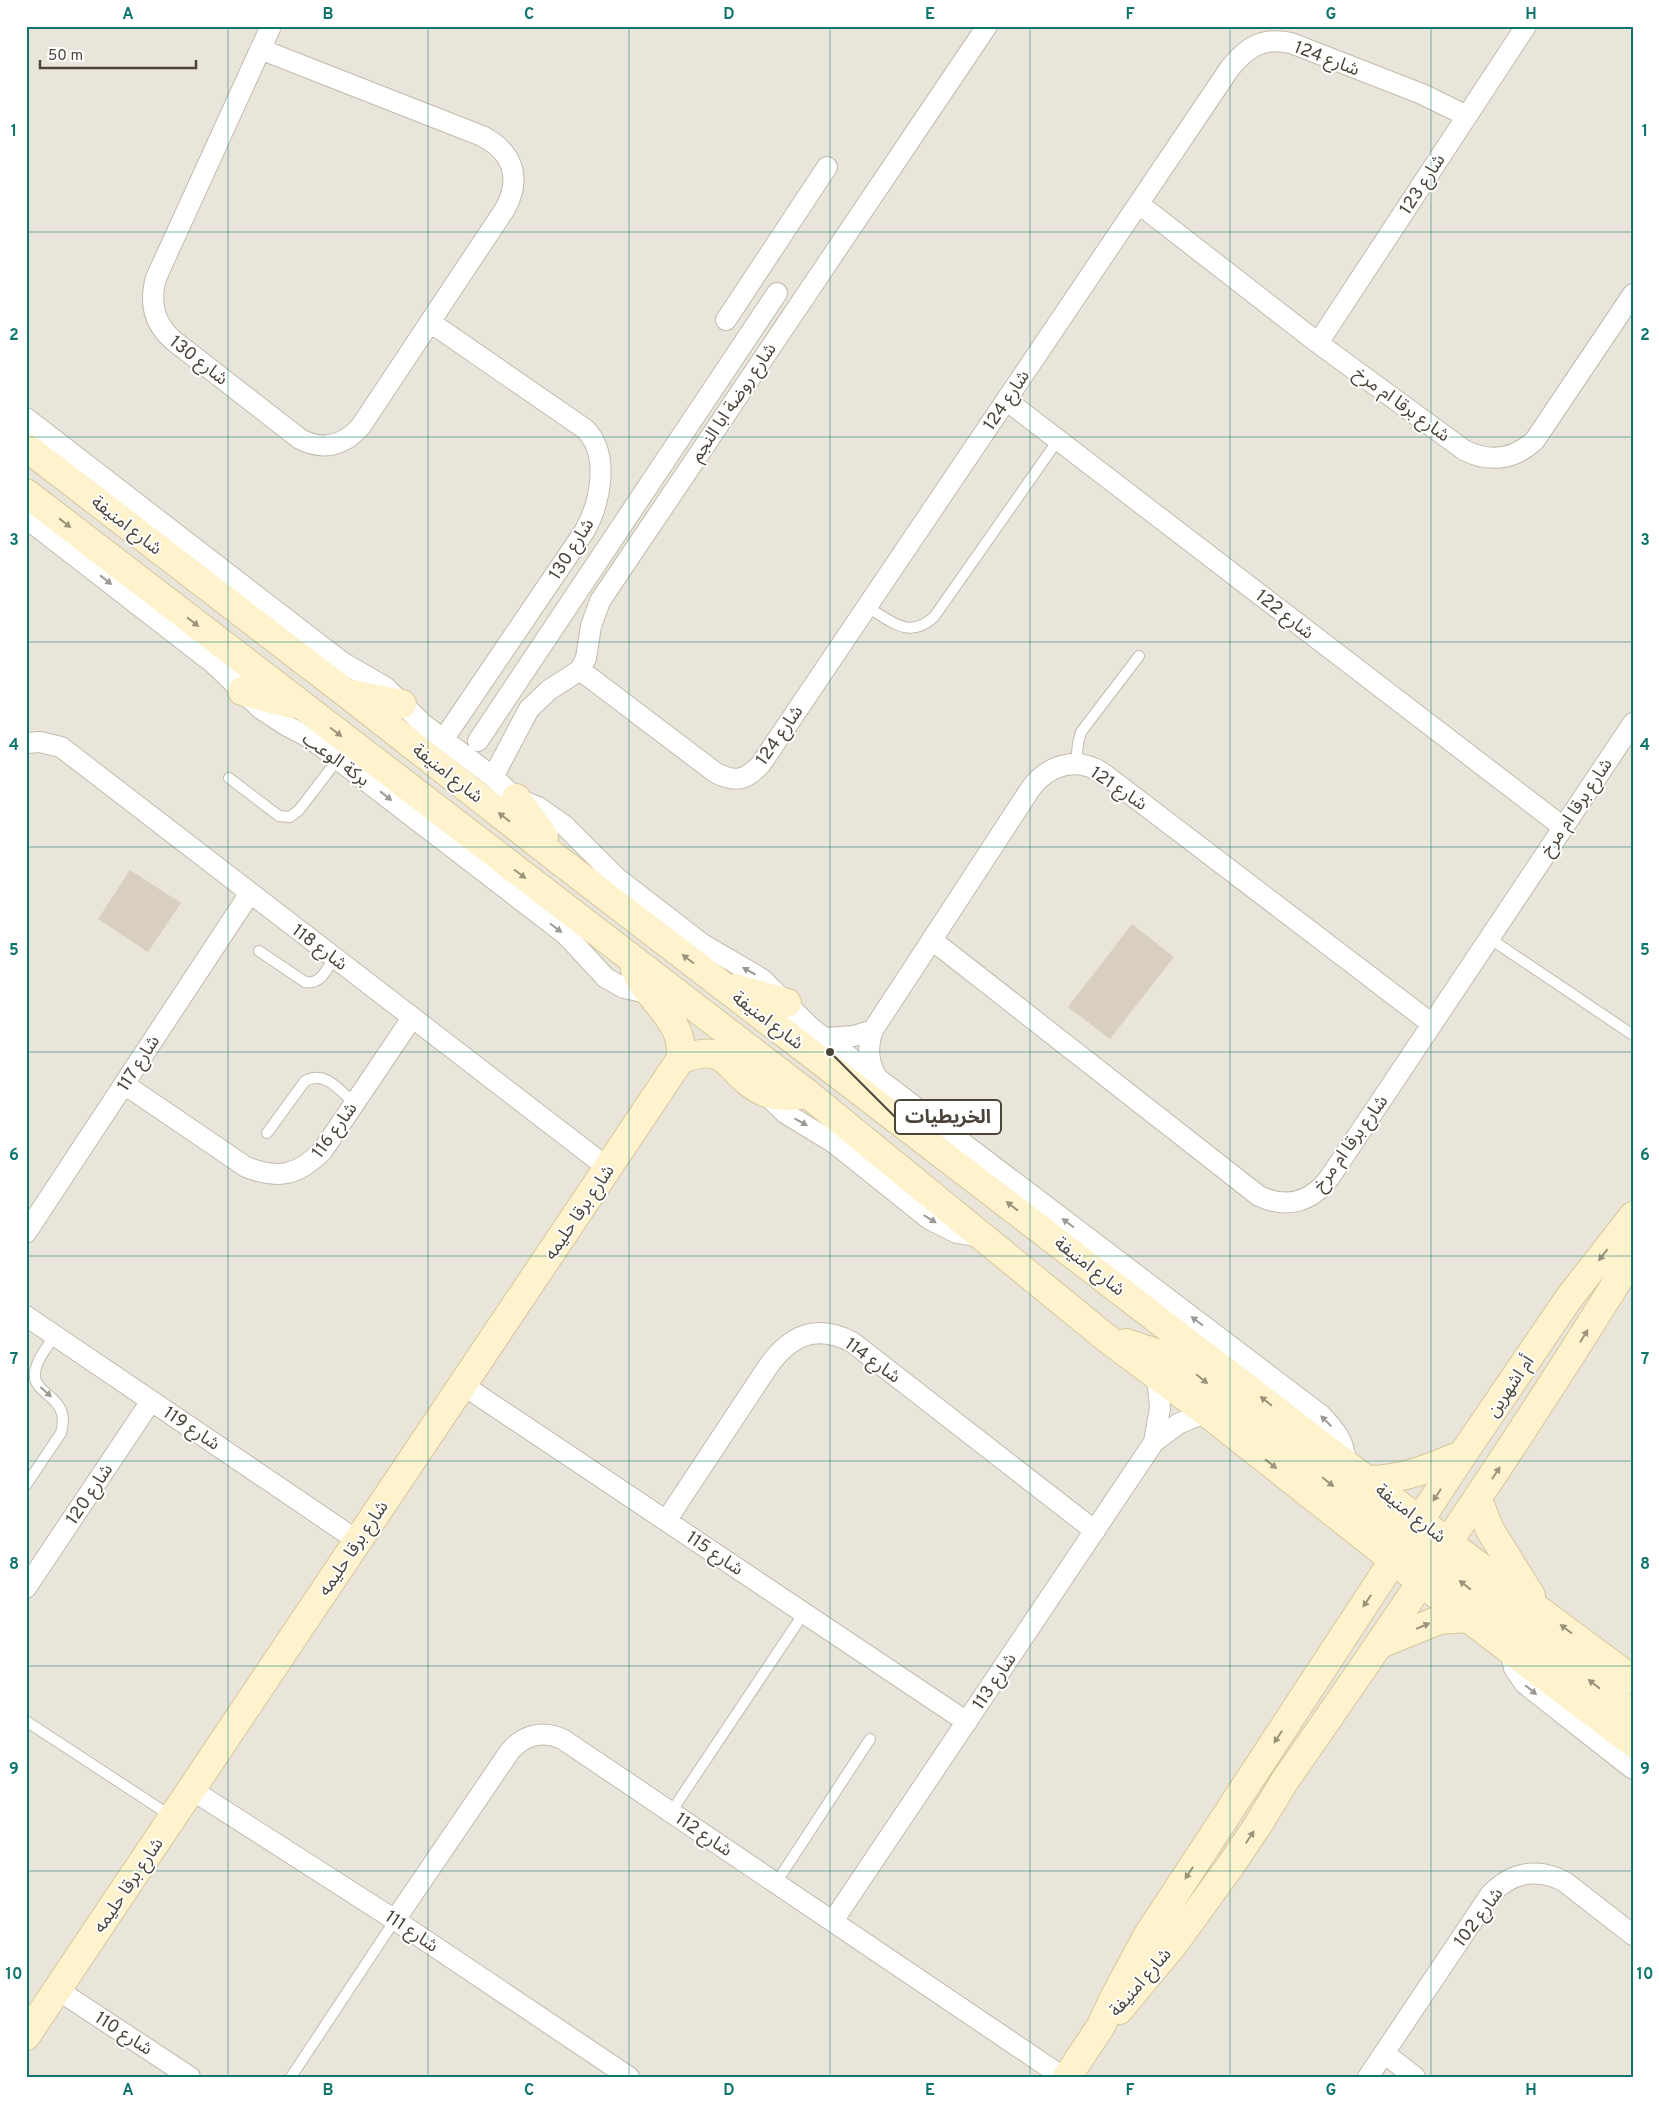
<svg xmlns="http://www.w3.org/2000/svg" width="1659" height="2103" font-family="Overpass,'Noto Sans Arabic',sans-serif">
<rect width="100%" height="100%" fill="#f6f3ec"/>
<!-- residential -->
<path fill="#eae5da" d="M 26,26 L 1633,26 L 1633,2077 L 26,2077 Z"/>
<!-- building -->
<path fill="#d8cfc1" d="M 130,870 L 181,903 L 148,952 L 98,919 Z
M 1132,924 L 1174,957 L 1110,1039 L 1068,1007 Z"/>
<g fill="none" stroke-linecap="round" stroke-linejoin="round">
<!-- lane casing -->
<g stroke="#c2bbae" stroke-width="12">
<path id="lane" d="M 867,607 C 892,621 908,640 934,617 L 1058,440
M 1076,764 L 1078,743 L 1081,732 L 1139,656
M 229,778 L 279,816 L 290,817 L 299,810 L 338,759
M 1489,938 L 1633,1035
M 259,951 L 305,982 C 321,985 326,970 334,958
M 267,1133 L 305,1081 C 326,1070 339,1090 354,1103
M 26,1485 L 61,1433 C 72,1395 32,1396 35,1373 C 36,1360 48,1346 55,1335
M 26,1721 L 171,1816
M 671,1812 L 804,1613
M 776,1883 L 870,1739
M 291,2077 L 395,1920"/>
</g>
<!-- street casing -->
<g stroke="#c2bbae" stroke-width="22">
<path id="street" d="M 260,49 L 482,136 C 513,152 522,178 505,209 L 361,426 C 344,446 323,451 300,439 L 174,341 C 154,324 149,303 156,278 L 271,26
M 1139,204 L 1318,343 L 1464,450 C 1490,463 1514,460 1535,440 L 1633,294
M 726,320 L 827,167
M 430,322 L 585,429 C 611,455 600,504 584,532 L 443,740
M 1318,343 L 1526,26
M 1006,400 L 1563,827
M 26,418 L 342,662 L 385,687 L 423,724 L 493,777 L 516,798 L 538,807 L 565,826 L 617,878 L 701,943 L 762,979 L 810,1027 L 1321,1415 C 1336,1431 1344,1440 1346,1463
M 26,518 L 213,663 L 261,709 L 287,726 L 310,738 L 565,934 L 606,978 L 624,988 L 648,993
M 580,670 L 716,773 C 736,783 746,780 761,764 L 1230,68 C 1248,46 1263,37 1291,43 L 1422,94 L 1467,116
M 478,741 L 777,293
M 26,743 L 40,742 L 61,747 L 608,1168
M 493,777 L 529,709 L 549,690 L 580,670 L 586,658 L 591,626 L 600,601 L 987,26
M 932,940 L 1259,1196 C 1287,1209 1312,1202 1330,1177 L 1633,723
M 826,1038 L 854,1036 L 873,1030
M 876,1076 C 868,1061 867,1047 873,1030 L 1031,788 C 1049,764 1078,756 1104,774 L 1432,1024
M 124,1084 L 246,1167 C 279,1180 299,1175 323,1150 L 412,1018
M 763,1091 L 785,1113 L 834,1143 L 929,1219 L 957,1233 L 981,1237
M 26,1233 L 250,893
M 26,1316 L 358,1541
M 463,1385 L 967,1722
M 1154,1442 L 1160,1408 L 1157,1375
M 666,1521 L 767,1368 C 789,1336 816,1323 852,1342 L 1095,1531
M 26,1588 L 151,1401
M 1510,1648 L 1514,1668 L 1525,1684 L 1633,1769
M 192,1790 L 395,1920 L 629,2077
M 395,1920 L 510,1751 C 525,1734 544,1730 564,1740 L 1063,2077
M 833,1921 L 1154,1442 L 1178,1424 L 1206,1412
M 58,1990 L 190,2077
M 1384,2053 L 1415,2077
M 1368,2077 L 1490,1895 C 1511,1872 1538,1867 1565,1882 L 1633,1935"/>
</g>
<!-- secondary casing -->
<g stroke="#d6c79b" stroke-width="30">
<path id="secondary" d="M 26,447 L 346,693 L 564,864 L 1463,1554 L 1633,1680
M 26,493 L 808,1094 L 1110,1341 L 1206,1412 L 1435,1593 L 1633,1743
M 242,691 L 291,704
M 352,694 L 402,704
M 516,798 L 544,837
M 735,988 L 787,1003
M 680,1060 C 730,1039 726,1073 762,1091 C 777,1098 792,1096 808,1094
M 1126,1343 L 1160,1354 L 1190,1370 L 1404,1543 L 1422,1549
M 1369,1480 C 1403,1480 1432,1467 1463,1454
M 1478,1500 L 1490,1530 L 1531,1596
M 1418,1558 L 1430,1561 L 1449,1573 L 1633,1714
M 1380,1644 L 1439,1620 L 1469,1618
M 1119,2010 L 1173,1945 L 1231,1865 L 1258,1825 L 1284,1782 C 1404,1609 1522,1436 1633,1256
M 26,2036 L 680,1060 C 688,1023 648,1001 635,969
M 1067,2077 L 1101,2026 L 1115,1996 L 1146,1938 L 1463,1454 L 1569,1298 L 1633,1216"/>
</g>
<!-- lane -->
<use href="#lane" stroke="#fff" stroke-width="10"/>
<!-- street -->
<use href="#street" stroke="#fff" stroke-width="20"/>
<!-- secondary -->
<use href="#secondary" stroke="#fff3cd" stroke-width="28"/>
</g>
<!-- one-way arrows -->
<defs><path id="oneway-solid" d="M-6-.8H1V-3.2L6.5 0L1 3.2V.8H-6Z" transform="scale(1.25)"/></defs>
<g fill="#9c937c">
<use href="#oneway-solid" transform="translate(65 523) rotate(38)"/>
<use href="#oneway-solid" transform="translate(193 622) rotate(38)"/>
<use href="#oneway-solid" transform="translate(336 732) rotate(37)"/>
<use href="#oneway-solid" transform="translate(504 817) rotate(-142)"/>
<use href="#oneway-solid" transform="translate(520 874) rotate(37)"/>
<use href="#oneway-solid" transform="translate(688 959) rotate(-143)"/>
<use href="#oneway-solid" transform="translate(1012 1206) rotate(-142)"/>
<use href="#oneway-solid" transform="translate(1603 1255) rotate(128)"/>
<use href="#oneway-solid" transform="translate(1584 1336) rotate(-58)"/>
<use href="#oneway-solid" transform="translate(1202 1379) rotate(39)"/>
<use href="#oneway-solid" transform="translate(1266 1401) rotate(-142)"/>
<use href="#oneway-solid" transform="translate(1271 1464) rotate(38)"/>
<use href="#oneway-solid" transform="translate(1496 1473) rotate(-57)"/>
<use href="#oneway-solid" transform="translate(1328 1482) rotate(39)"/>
<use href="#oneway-solid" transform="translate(1437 1495) rotate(123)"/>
<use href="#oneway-solid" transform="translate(1465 1585) rotate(-142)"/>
<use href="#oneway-solid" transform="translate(1367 1601) rotate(123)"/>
<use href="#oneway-solid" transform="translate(1423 1626) rotate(-23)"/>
<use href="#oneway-solid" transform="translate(1566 1629) rotate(-143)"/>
<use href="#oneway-solid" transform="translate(1594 1684) rotate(-142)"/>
<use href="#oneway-solid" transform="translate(1278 1737) rotate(123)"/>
<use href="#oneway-solid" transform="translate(1250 1837) rotate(-56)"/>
<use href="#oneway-solid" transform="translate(1189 1873) rotate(123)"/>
</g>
<g fill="#9c9892">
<use href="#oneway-solid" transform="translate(106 580) rotate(38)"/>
<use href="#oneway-solid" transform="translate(386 796) rotate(38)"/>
<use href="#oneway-solid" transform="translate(556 928) rotate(37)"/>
<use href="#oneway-solid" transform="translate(749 971) rotate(-151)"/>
<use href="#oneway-solid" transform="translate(801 1122) rotate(29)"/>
<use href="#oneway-solid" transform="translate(930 1219) rotate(32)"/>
<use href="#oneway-solid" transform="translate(1068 1223) rotate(-143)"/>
<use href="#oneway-solid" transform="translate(1197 1321) rotate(-143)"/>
<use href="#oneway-solid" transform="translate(46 1392) rotate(42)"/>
<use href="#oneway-solid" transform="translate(1326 1421) rotate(-135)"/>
<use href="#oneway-solid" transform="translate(1531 1690) rotate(40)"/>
</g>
<!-- grid -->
<path fill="none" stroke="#0f766e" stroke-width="1" stroke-opacity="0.55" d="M 228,26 L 228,2077M 428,26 L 428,2077M 629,26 L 629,2077M 830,26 L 830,2077M 1030,26 L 1030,2077M 1230,26 L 1230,2077M 1431,26 L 1431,2077M 26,232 L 1633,232M 26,437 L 1633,437M 26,642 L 1633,642M 26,847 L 1633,847M 26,1052 L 1633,1052M 26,1256 L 1633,1256M 26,1461 L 1633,1461M 26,1666 L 1633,1666M 26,1871 L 1633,1871"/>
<g text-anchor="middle" stroke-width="4" stroke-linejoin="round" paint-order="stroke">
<!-- street labels -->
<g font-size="18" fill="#4b4439" stroke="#fff">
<text transform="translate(1327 58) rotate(21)" y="6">شارع 124</text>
<text transform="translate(1422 184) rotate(-57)" y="6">شارع 123</text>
<text transform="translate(199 360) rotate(38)" y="6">شارع 130</text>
<text transform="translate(1006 400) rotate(-56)" y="6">شارع 124</text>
<text transform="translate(733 402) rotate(-56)" y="6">شارع روضة ابا النجم</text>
<text transform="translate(1402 404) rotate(36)" y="6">شارع برقا ام مرخ</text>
<text transform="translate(127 525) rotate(38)" y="6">شارع امنيفة</text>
<text transform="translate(571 549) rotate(-58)" y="6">شارع 130</text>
<text transform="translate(1285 614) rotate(38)" y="6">شارع 122</text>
<text transform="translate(779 735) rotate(-55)" y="6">شارع 124</text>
<text transform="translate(336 759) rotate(36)" y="6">بركة الوعب</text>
<text transform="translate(448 773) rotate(38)" y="6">شارع امنيفة</text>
<text transform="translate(1119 788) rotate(34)" y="6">شارع 121</text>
<text transform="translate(1576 807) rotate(-56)" y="6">شارع برقا ام مرخ</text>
<text transform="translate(320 947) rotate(37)" y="6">شارع 118</text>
<text transform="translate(768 1020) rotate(37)" y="6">شارع امنيفة</text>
<text transform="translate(138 1063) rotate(-57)" y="6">شارع 117</text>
<text transform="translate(334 1130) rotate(-54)" y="6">شارع 116</text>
<text transform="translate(1350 1143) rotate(-54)" y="6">شارع برقا ام مرخ</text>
<text transform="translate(579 1212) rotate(-56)" y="6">شارع برقا حليمه</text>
<text transform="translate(1090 1266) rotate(38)" y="6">شارع امنيفة</text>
<text transform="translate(873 1360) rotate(36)" y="6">شارع 114</text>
<text transform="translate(1510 1386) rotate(-56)" y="6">أم اشهرين</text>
<text transform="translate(192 1428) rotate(34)" y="6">شارع 119</text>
<text transform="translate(89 1494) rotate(-56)" y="6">شارع 120</text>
<text transform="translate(1411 1513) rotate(38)" y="6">شارع امنيفة</text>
<text transform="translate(353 1548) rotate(-56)" y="6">شارع برقا حليمه</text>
<text transform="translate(715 1553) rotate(34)" y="6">شارع 115</text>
<text transform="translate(994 1681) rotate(-56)" y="6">شارع 113</text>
<text transform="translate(704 1834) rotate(34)" y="6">شارع 112</text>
<text transform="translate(128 1885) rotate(-56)" y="6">شارع برقا حليمه</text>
<text transform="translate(1478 1917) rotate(-53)" y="6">شارع 102</text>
<text transform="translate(412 1931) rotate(34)" y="6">شارع 111</text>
<text transform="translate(1140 1982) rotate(-49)" y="6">شارع امنيفة</text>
<text transform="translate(124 2033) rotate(33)" y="6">شارع 110</text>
</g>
</g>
<!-- callouts -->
<path fill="none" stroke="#4b4439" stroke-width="2" d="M830 1052L895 1117"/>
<circle fill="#4b4439" stroke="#fff" stroke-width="2" cx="830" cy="1052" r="5"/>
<rect fill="#fff" stroke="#4b4439" stroke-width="2" x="895" y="1100" width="106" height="34" rx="5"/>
<g font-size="19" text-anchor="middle" font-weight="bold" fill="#4b4439">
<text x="948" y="1123">الخريطيات</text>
</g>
<!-- border -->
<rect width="1659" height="2103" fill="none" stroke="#ffffff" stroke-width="55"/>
<!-- scale -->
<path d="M40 60v8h156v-8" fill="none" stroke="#4b4439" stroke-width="2.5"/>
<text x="48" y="60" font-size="15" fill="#4b4439" stroke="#ffffff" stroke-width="4" paint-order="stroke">50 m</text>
<rect x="28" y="28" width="1604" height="2048" fill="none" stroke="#0f766e" stroke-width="2"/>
<g font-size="16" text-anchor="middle" font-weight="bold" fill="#0f766e">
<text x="128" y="19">A</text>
<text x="328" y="19">B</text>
<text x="529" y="19">C</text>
<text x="729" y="19">D</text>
<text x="930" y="19">E</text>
<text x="1130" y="19">F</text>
<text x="1331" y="19">G</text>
<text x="1531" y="19">H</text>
<text x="14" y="136">1</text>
<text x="1645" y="136">1</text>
<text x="14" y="340">2</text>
<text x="1645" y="340">2</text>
<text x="14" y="545">3</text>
<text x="1645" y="545">3</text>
<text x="14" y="750">4</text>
<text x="1645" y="750">4</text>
<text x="14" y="955">5</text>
<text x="1645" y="955">5</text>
<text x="14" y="1160">6</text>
<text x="1645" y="1160">6</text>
<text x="14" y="1364">7</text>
<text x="1645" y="1364">7</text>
<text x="14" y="1569">8</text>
<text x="1645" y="1569">8</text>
<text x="14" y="1774">9</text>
<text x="1645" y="1774">9</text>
<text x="14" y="1979">10</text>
<text x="1645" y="1979">10</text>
<text x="128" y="2095">A</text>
<text x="328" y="2095">B</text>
<text x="529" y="2095">C</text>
<text x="729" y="2095">D</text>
<text x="930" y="2095">E</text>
<text x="1130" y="2095">F</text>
<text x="1331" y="2095">G</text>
<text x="1531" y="2095">H</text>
</g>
</svg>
